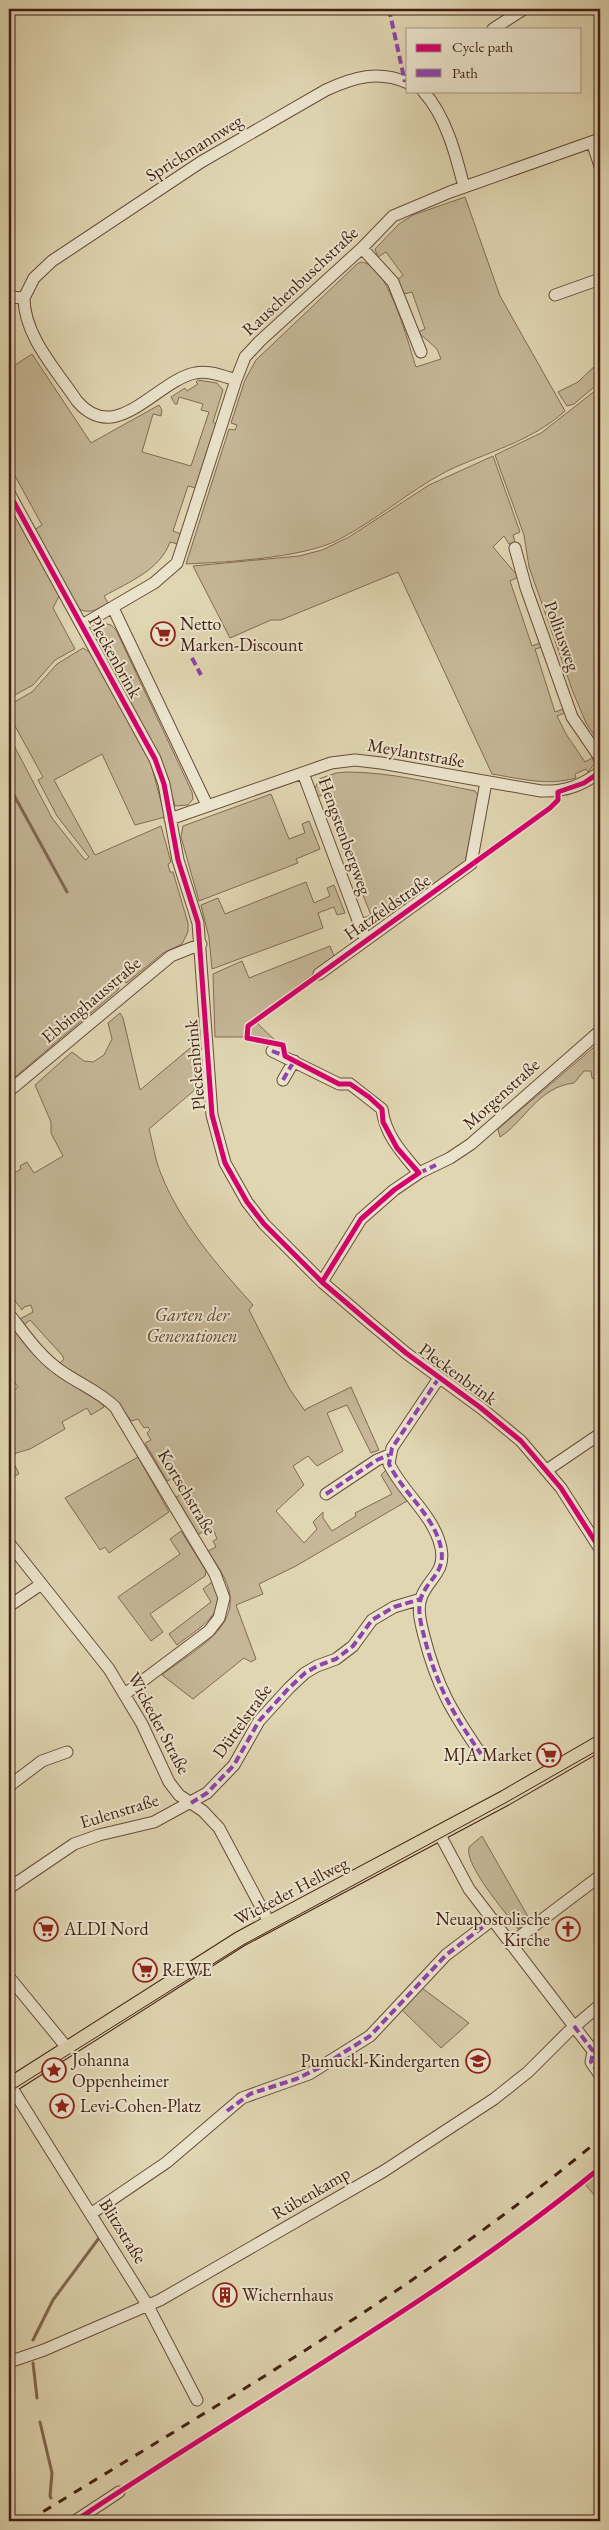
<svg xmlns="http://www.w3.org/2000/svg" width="609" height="2530" font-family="'EB Garamond',serif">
<rect width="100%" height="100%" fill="#e0d6b2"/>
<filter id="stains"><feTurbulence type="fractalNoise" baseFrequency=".004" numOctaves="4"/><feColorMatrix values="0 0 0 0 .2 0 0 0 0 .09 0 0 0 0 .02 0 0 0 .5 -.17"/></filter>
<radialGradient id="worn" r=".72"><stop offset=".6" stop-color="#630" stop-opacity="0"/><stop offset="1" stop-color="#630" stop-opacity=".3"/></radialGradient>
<!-- green -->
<path fill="#c5b797" stroke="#836a54" d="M 465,197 L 500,296 L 565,411 C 531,442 487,452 447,471 C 409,491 377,520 338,540 C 302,558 228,562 186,564 L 229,429 L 235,430 L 237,425 L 231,423 L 245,380 L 256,360 L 357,264 L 361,262 C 389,264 408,344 416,367 L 441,359 L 437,349 L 418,332 L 425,329 L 412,292 L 404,294 L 397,280 L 403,275 L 386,252 L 378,257 L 375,249 L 399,224 L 413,215 Z
M 32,354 L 91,443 L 159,405 L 162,410 L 161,416 L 153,414 L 142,452 L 191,466 L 209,412 L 201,410 L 203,404 L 179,397 L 177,404 L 175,404 L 171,397 L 185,388 L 187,391 L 198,384 L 196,382 L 198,380 L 217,383 L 223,390 L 213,422 L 216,424 L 196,488 L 188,486 L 173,531 L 181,534 L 178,544 L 170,542 C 160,570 129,582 104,596 L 108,603 C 96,610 87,616 75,606 L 34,530 L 42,525 L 9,465 L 9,369 Z
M 600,361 L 600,382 L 574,404 L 567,406 L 558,392 L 578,382 Z
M 600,387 L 600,744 L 586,723 L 573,692 L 529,567 L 524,535 L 495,455 L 541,433 Z
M 493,456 L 520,532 L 513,535 L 515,542 L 509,544 L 504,536 L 493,547 L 516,574 L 518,577 L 510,581 L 532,646 L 540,643 L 542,647 L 535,649 L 555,712 L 563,709 L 565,713 L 557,716 L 566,734 L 585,762 L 592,758 L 595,763 L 588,772 L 586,769 L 575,774 L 576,778 C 547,786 522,779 492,774 L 398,572 L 281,620 L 271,620 L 230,638 L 193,566 L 299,556 L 322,550 L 349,537 L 429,485 Z
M 9,498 L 60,594 L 53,608 L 75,649 L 55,660 L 33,685 L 15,695 L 9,686 Z
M 103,623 L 111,625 L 116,630 L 192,792 L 193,799 L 188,805 L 175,806 L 162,762 L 93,638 L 97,627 Z
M 83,648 L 91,653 L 150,760 L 165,817 L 135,825 L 102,754 L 54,780 L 95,855 L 161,826 L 171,862 L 168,864 L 170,872 L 173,872 L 188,923 L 188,932 L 182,944 L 163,953 L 129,981 L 126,983 L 121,977 L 117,982 L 120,985 L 118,990 L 9,1082 L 9,736 L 52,818 L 85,860 L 89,857 L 57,816 L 38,780 L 43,777 L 9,715 L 9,705 L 32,692 L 57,664 Z
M 347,772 C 389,772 434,783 475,791 L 479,797 L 465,862 L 377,927 L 373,927 L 363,918 L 371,915 L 323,795 L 316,797 L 314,791 L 319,779 L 336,773 Z
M 271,794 L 289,839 L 305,833 L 302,824 L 309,821 L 320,849 L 296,859 L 298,863 L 199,901 L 181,837 L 183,826 Z
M 306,882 L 314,903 L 330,896 L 327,888 L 334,885 L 345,913 L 337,915 L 334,907 L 318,913 L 323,928 L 212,969 L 209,938 L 201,905 L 218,898 L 225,914 Z
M 330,946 L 335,958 L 250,1021 L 257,1020 L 259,1025 L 276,1041 L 246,1034 L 246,1037 L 215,1037 L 213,974 L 242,961 L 249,978 Z
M 120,1013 L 123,1018 L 140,1090 L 195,1044 L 197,1088 L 149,1129 C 153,1143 155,1160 161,1174 C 181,1224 217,1265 253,1305 L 249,1310 L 289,1388 L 305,1411 L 306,1409 L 351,1387 L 379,1450 L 371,1453 L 347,1405 L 327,1413 L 343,1451 L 317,1466 L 308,1456 L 293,1466 L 304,1485 L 276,1511 L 304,1543 L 317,1529 L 313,1522 L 323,1512 L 323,1518 L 332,1531 L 356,1516 L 355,1513 L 392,1494 L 381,1475 L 386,1470 L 407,1501 L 296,1566 L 259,1584 L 263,1594 L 236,1605 L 256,1659 L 251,1662 L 244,1658 L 193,1699 L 162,1675 C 186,1655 235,1632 230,1596 C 228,1579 216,1564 208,1551 L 216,1547 L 213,1541 L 217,1539 L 213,1529 L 198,1534 L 176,1497 L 183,1494 L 178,1485 L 181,1483 L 179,1480 L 175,1481 L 172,1479 L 167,1481 L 145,1443 L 151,1440 L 147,1433 L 150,1430 L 148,1427 L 144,1428 L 138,1419 L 131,1421 C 111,1390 92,1384 62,1365 L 60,1363 L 64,1359 L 62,1355 L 30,1320 L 24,1325 L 20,1319 L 33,1312 L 31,1305 L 24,1307 L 22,1310 L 9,1293 L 9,1176 L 21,1169 L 20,1166 L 27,1162 L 34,1173 L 63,1156 L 51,1133 L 51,1122 L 35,1085 L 72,1052 L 84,1061 L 93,1062 L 104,1055 L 112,1039 L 108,1023 Z
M 600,1042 L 600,1083 L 592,1078 L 591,1071 L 584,1071 L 574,1083 C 538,1087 525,1121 500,1137 L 498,1129 Z
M 9,1324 L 46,1367 L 102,1403 L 104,1407 L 91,1415 L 87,1408 L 62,1422 L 65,1429 L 30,1449 L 16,1453 L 12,1459 L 19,1474 L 9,1479 L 9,1394 L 18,1387 L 9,1375 Z
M 138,1457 L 169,1512 L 109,1553 L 105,1547 L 100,1550 L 65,1498 Z
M 181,1531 L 206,1571 L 205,1576 L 150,1614 L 163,1632 L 151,1641 L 118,1597 L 180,1554 L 170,1539 Z
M 212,1582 C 214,1587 218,1593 218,1597 C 220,1619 191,1633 177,1645 L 169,1634 L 211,1602 L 203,1589 Z
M 482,1836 L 530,1920 L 518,1929 C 506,1913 464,1865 469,1847 Z
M 422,1988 L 469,2023 L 441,2048 L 402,2010 Z
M 600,2172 L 600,2202 L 585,2184 Z"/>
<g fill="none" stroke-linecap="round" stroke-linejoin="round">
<!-- stream -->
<path stroke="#806752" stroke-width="3" d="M 9,786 L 67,892
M 33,2340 L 53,2300 L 99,2238
M 33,2363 L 37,2398
M 40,2422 L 52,2473 L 50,2496 L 51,2498"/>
<!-- minor casing -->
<g stroke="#694c3a" stroke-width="13">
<path id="minor" d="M 493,29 L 524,9
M 423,91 C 446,116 456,155 464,187
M 592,142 L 600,166
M 362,248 L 393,282 L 421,352
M 555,295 L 600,279
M 9,297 L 24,298 L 34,278 L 52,261 L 201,162 L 326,90 C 354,77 378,70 408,83
M 24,298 C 24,336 57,371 77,401 C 116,447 156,381 195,373 C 208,370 223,376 236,380
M 9,493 L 155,759 L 164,784 L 178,860 L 198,923 L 212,1115 L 225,1163 L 247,1202 L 264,1224 L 322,1282 L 370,1323 L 406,1353 L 481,1408 L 521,1441 L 561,1488 L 600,1549
M 515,548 L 526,588 L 572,717 L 600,758
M 113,608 L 207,805
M 82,625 L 154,583 L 177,563 L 236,380 L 245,357 L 260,341 L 362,248 L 393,216 L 450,192 L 600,139
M 303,773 L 365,939
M 170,819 L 331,763 L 355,760 L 381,763 L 541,791 C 565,792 581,786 600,772
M 319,974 L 471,864 L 486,782
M 272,1051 L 339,1084 L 350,1084 L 382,1109 C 385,1135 402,1153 419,1173 L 394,1190 L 361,1219 L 322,1282
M 283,1080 L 294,1061
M 9,1091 L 171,956 L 201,944
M 419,1173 L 450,1158 L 471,1144 L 600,1031
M 9,1314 C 25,1334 39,1356 61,1371 C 79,1384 99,1391 115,1407 L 215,1574 L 224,1598 L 219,1618 L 209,1631 L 125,1694
M 439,1378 L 392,1448 L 389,1464 C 403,1493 434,1515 441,1548 C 446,1573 428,1578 421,1598 C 417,1610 421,1624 424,1636 C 437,1687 452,1712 481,1754
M 547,1470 L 600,1434
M 326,1494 L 377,1460 L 389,1455
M 9,1543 L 109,1669 L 142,1724 L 169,1782 L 179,1795 L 203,1811 L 219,1828 L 269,1922
M 9,1606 L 40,1585
M 9,1786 L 42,1761 L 67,1752
M 439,1833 L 469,1889 L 593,2051
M 9,1888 L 74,1844 L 99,1835 L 154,1822 L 207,1793 L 234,1765 L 259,1721 L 289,1688 L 305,1673 L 317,1666 L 336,1659 L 353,1646 L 372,1620 L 394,1607 L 421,1599
M 510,1944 L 600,1876
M 9,1977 L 68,2049
M 599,2051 L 593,2051 L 591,2062 L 600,2075
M 10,2085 L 148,2306 L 197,2400
M 92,2213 L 167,2162 L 242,2098 L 309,2074 L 370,2036 L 446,1955 L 492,1920
M 9,2362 L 44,2350 L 160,2300 L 384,2171 L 494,2099 L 528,2072 L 568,2032 L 600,2005
M 75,2521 L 119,2492"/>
</g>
<!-- major casing -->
<g stroke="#411e12" stroke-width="17">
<path id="major" d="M 9,2086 L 240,1939 L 505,1798 L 600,1743"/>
</g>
<!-- minor -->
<use href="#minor" stroke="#ebe4cd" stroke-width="11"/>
<!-- major -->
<use href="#major" stroke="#e0d6b2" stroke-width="15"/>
<!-- tram -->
<path stroke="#411e12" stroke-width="1" d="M 9,2092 L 243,1945 L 507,1802 L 600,1749"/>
<!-- rail -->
<path stroke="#411e12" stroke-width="3" stroke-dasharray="9 9" stroke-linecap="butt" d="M 28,2521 C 223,2401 424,2286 600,2139"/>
<!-- quiet -->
<path stroke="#8e44ad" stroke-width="4" stroke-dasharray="8 4" stroke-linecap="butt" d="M 389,9 L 405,82
M 192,658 L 201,675
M 272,1051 L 287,1057
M 283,1080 L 294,1061
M 419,1173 L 436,1165
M 439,1378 L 392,1448 L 389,1464 C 403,1493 434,1515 441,1548 C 446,1573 428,1578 421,1598 C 417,1610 421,1624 424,1636 C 437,1687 452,1712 481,1754
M 326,1494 L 377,1460 L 389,1455
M 191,1803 L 207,1793 L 234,1765 L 259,1721 L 289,1688 L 305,1673 L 317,1666 L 336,1659 L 353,1646 L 372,1620 L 394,1607 L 421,1599
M 574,2026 L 593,2051
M 600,2052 L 593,2051 L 591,2062 L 600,2075
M 227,2111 L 250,2094 L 296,2079 L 319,2068 L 370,2036 L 446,1955 L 492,1920"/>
<!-- cycleway casing -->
<g stroke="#ebe4cd" stroke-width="8">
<path id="cycleway" d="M 9,493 L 155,759 L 164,784 L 178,860 L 198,923 L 212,1115 L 225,1163 L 247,1202 L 264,1224 L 322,1282 L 370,1323 L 406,1353 L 481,1408 L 521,1441 L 561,1488 L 600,1549
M 322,1282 L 361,1219 L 394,1190 L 419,1173 L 397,1148 L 383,1122 L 382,1109 L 369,1097 L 350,1084 L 339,1084 L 285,1056 L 283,1045 L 247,1038 L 248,1026 L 550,808 L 558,800 L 558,792 L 584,783 L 600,772
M 75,2521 C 250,2403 437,2302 600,2168"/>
</g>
<!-- cycleway -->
<use href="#cycleway" stroke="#d6006c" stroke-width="5"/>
</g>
<!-- icons -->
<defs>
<g id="supermarket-ring" transform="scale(1.25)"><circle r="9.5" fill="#ebe4cd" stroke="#8f2418" stroke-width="1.5"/><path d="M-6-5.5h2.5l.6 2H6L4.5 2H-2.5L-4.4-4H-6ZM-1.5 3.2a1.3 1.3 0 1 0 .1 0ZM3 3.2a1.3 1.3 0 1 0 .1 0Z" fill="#8f2418"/></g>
<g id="church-ring" transform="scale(1.25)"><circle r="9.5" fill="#ebe4cd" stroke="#8f2418" stroke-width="1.5"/><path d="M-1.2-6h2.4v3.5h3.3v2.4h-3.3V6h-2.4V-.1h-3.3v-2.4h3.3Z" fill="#8f2418"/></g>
<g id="school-ring" transform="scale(1.25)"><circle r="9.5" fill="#ebe4cd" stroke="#8f2418" stroke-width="1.5"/><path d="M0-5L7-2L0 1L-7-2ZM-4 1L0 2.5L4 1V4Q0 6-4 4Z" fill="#8f2418"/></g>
<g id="sight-ring" transform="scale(1.25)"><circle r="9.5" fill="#ebe4cd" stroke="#8f2418" stroke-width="1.5"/><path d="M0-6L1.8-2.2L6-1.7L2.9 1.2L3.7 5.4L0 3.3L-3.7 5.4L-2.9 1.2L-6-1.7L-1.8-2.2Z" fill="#8f2418"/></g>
<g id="building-ring" transform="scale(1.25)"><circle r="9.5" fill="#ebe4cd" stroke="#8f2418" stroke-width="1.5"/><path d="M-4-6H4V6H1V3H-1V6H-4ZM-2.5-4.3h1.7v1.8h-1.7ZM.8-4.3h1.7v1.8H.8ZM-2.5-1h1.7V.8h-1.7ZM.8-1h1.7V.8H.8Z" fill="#8f2418"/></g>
</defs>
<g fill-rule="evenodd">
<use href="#supermarket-ring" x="163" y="634"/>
<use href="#supermarket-ring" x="549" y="1755"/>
<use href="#supermarket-ring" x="46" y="1929"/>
<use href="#church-ring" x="568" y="1929"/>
<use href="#supermarket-ring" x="145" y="1970"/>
<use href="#school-ring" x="478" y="2061"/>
<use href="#sight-ring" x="54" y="2070"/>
<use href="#sight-ring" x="62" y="2106"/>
<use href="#building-ring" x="225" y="2295"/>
</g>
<g text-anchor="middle" stroke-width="4" stroke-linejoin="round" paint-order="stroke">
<!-- street labels -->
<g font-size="18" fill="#411e12" stroke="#ebe4cd">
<text transform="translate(194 148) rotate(-32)" y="6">Sprickmannweg</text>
<text transform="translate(300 281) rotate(-43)" y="6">Rauschenbuschstraße</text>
<text transform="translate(562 636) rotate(70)" y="6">Polliusweg</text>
<text transform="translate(115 657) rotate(61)" y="6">Pleckenbrink</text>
<text transform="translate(416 753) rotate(10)" y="6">Meylantstraße</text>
<text transform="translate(345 836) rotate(70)" y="6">Hengstenbergweg</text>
<text transform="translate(387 907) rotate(-35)" y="6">Hatzfeldstraße</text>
<text transform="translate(91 1000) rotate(-40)" y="6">Ebbinghausstraße</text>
<text transform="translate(195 1065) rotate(-95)" y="6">Pleckenbrink</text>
<text transform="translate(501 1094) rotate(-42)" y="6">Morgenstraße</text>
<text transform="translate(458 1374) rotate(36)" y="6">Pleckenbrink</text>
<text transform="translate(187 1492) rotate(59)" y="6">Kortschstraße</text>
<text transform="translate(242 1721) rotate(-54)" y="6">Düttelstraße</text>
<text transform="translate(159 1723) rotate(62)" y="6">Wickeder Straße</text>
<text transform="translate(119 1811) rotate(-17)" y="6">Eulenstraße</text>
<text transform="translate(291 1891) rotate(-28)" y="6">Wickeder Hellweg</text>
<text transform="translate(311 2193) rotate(-30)" y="6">Rübenkamp</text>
<text transform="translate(123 2231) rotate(58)" y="6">Blitzstraße</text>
</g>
<!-- poi labels -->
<g font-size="18" fill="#411e12" stroke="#ebe4cd" text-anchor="start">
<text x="180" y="630">Netto<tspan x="180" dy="21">Marken-Discount</tspan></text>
<text x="532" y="1761" text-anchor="end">MJA Market</text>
<text x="550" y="1925" text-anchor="end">Neuapostolische<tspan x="550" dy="21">Kirche</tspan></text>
<text x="64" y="1935">ALDI Nord</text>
<text x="162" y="1976">REWE</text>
<text x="72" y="2066">Johanna<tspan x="72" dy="21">Oppenheimer</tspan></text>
<text x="460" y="2067" text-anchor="end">Pumuckl-Kindergarten</text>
<text x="80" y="2112">Levi-Cohen-Platz</text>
<text x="242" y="2301">Wichernhaus</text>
</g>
<!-- park labels -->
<g font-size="18" font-style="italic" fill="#624433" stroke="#ebe4cd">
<text x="192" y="1321">Garten der<tspan x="192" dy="21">Generationen</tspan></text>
</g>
</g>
<!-- margin -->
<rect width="609" height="2530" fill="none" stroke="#e0d6b2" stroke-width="30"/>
<rect x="10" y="10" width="589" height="2510" fill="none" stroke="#411e12" stroke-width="2.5"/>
<rect x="15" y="15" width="579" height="2500" fill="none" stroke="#411e12"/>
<!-- legend -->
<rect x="406" y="28" width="175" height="65" fill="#ebe4cd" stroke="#a79582"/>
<rect x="416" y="44" width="25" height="8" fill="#d6006c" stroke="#a79582"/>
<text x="452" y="52" font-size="15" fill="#411e12">Cycle path</text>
<rect x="416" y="69" width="25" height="8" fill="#8e44ad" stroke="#a79582"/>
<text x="452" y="78" font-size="15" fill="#411e12">Path</text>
<rect width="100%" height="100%" filter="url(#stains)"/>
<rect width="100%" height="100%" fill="url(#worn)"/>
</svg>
